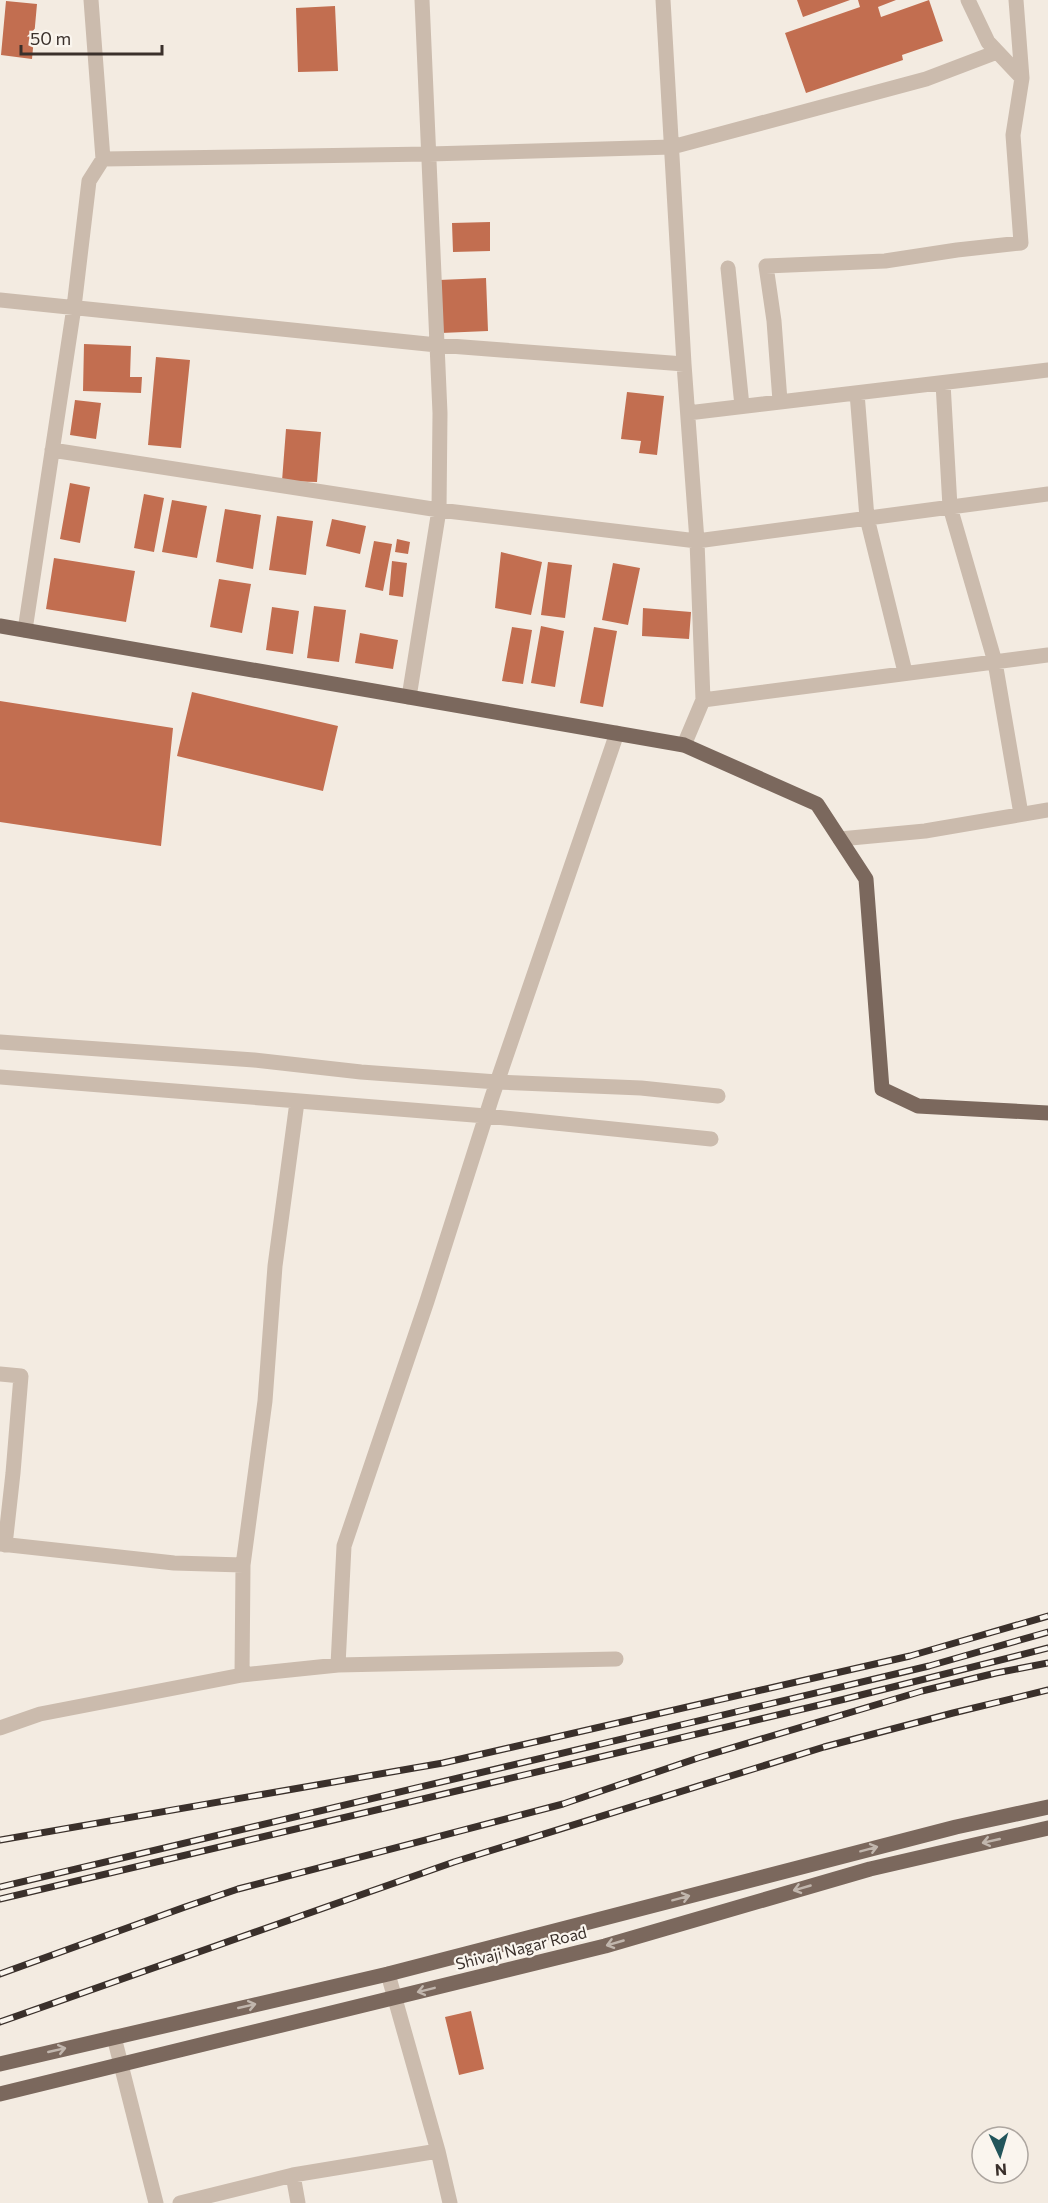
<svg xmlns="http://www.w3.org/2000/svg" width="1048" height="2203" font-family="Commissioner,sans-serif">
<rect width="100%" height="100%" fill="#f3ebe1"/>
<!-- building -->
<path fill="#c26e50" d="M 797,0 L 850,0 L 803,17 Z
M 858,0 L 896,0 L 878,7 L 881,17 L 929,0 L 943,41 L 902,55 L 903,60 L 806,93 L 785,33 L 860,7 Z
M 6,1 L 37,4 L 32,59 L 1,55 Z
M 335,6 L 338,71 L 298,72 L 296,8 Z
M 490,222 L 490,251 L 453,252 L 452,223 Z
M 486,278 L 488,331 L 441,333 L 439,280 Z
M 84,344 L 131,346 L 130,377 L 142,377 L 141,393 L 83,391 Z
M 156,357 L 190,360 L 181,448 L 148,445 Z
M 627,392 L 664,396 L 657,455 L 639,453 L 641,441 L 621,439 Z
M 75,400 L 101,403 L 96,439 L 70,435 Z
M 286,429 L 321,432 L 317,482 L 282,481 Z
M 70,483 L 90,487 L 80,543 L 60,539 Z
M 144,494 L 164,498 L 154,552 L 134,548 Z
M 172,500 L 207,506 L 197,558 L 162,552 Z
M 225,509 L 261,515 L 253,569 L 216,562 Z
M 277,516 L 313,521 L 306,575 L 269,570 Z
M 332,519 L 366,526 L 360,554 L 326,546 Z
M 397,539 L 410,542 L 408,554 L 395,552 Z
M 374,541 L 392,544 L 383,591 L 365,587 Z
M 501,552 L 542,562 L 531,615 L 495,608 Z
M 54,558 L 135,571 L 126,622 L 46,609 Z
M 392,561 L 407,563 L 403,597 L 389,595 Z
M 548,562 L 572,565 L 565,618 L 541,615 Z
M 613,563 L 640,568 L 628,625 L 602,620 Z
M 219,579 L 251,584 L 242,633 L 210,627 Z
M 314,606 L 346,610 L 339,662 L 307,658 Z
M 272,607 L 299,611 L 293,654 L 266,650 Z
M 643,608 L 691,612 L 689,639 L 642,636 Z
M 541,626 L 564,631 L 555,687 L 531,683 Z
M 512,627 L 532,630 L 523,684 L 502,681 Z
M 594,627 L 617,631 L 603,707 L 580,703 Z
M 360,633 L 398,640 L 393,669 L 355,663 Z
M 192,692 L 338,726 L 323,791 L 177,756 Z
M 0,701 L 173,728 L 161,846 L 0,822 Z
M 471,2011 L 484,2069 L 459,2075 L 445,2017 Z"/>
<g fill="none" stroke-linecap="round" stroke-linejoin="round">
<!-- minor -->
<path stroke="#cbbbad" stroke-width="15" d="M 91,0 L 103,159
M 663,0 L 684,364 L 697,541 L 703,700 L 684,745
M 968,0 L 988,42 L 1022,78
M 728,268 L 742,406
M 0,300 L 437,345 L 684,364
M 943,383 L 950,507 L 995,662 L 1021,814
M 857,393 L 867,518 L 905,672
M 780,401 L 774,321 L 766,266 L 885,261 L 957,250 L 1021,243 L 1013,135 L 1022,78 L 1016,0
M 688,413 L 1048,370
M 52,450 L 439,510 L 697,541 L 1048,494
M 25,630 L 74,307 L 89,181 L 103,159 L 429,154 L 672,147 L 926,79 L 997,52
M 409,697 L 439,510 L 440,413 L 422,0
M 703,700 L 1048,655
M 840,839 L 925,831 L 1048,810
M 0,1042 L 254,1060 L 361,1072 L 497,1082 L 641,1088 L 718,1096
M 0,1077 L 486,1116 L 711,1139
M 0,1374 L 21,1376 L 13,1473 L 5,1545
M 0,1544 L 174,1563 L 243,1565 L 242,1675
M 243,1565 L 265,1401 L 275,1266 L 297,1102
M 338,1665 L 344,1546 L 427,1301 L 492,1097 L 617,733
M 0,1728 L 40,1714 L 242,1675 L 338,1665 L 616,1659
M 388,1974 L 438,2151 L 450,2203
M 114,2037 L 156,2203
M 293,2175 L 298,2203
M 180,2203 L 293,2175 L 438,2151"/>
<!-- major -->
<path stroke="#7b685d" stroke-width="15" d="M 0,626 L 684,745 L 817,804 L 866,879 L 882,1089 L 918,1106 L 1048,1113
M 0,2064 L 388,1974 L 956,1827 L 1048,1807
M 0,2094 L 605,1946 L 870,1869 L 1048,1828"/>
<!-- rail casing -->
<g stroke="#3a302b" stroke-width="7">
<path id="rail" d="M 0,1840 L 443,1763 L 910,1656 L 1048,1616
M 0,1887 L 929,1666 L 1048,1632
M 0,1899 L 845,1699 L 1048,1648
M 0,1974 L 185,1907 L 238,1889 L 563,1804 L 698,1758 L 922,1691 L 996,1673 L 1048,1663
M 0,2022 L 454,1862 L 824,1747 L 953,1713 L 1048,1690"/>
</g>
<!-- rail -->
<use href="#rail" stroke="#faf5ee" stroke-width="4.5" stroke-dasharray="14" stroke-linecap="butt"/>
</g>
<!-- one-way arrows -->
<defs><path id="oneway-shaft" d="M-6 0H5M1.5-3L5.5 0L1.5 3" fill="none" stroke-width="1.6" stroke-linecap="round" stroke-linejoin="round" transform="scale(1.5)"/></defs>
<g stroke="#c1b6ad">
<use href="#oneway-shaft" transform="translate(991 1841) rotate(167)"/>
<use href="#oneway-shaft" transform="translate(869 1849) rotate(-15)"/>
<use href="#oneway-shaft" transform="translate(802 1888) rotate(164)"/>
<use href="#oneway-shaft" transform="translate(681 1898) rotate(-15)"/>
<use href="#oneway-shaft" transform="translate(615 1943) rotate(164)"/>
<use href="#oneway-shaft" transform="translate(426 1990) rotate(166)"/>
<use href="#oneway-shaft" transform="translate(247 2006) rotate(-13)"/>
<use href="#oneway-shaft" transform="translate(57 2050) rotate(-13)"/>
</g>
<g text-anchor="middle" stroke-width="4.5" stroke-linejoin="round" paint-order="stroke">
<!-- street labels -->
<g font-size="16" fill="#3a302b" stroke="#faf5ee">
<text transform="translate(521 1948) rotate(-14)" y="6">Shivaji Nagar Road</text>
</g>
</g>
<!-- north arrow -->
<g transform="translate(1000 2155) rotate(176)"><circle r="28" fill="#faf5ee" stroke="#ada6a0" stroke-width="1.5"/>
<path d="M0-4.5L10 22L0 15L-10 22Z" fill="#22555b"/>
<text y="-9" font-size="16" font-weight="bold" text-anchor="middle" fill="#3a302b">N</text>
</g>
<!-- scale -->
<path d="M21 45v9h141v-9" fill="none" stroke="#3a302b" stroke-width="3"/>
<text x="30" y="45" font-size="18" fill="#3a302b" stroke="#faf5ee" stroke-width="4.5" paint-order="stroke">50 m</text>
</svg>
